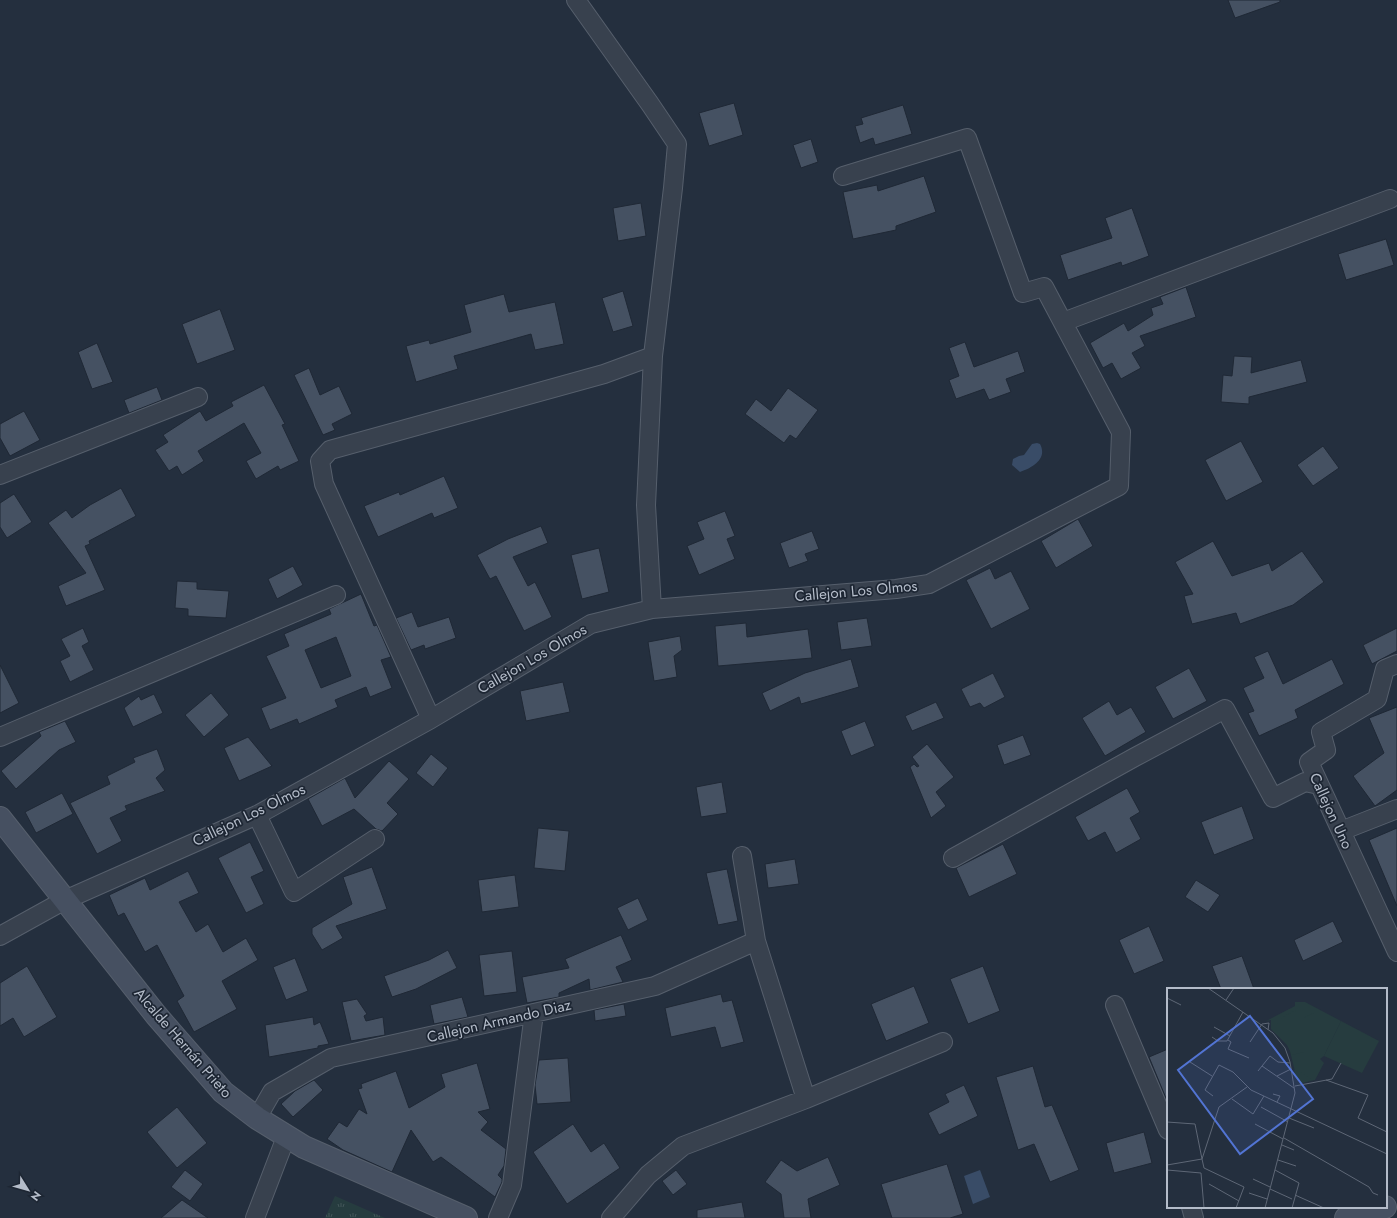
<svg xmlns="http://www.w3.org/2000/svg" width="1397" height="1218" font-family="Jost,sans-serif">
<defs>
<pattern id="park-tufts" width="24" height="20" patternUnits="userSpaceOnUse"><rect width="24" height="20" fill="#263c3f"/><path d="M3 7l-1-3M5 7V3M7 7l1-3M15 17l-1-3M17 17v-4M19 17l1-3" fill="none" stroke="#435659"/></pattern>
</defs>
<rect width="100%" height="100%" fill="#242f3e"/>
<!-- park -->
<path fill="url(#park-tufts)" d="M 335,1196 L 385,1218 L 325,1218 Z"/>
<!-- water -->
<path fill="#394c67" d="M 1037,443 L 1040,444 C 1048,459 1032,468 1020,472 L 1012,465 L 1013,459 L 1019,456 L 1024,455 L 1032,444 Z
M 980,1170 L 990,1197 L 973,1204 L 964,1176 Z"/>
<!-- building -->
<path fill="#455162" stroke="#1f2835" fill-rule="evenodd" d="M 1228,0 L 1280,0 L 1280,2 L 1235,18 Z
M 734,103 L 743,135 L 709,146 L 699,113 Z
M 903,105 L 912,134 L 875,145 L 873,138 L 860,143 L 855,126 L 863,124 L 861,118 Z
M 811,139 L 818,162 L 801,168 L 793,145 Z
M 924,176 L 936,212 L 896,226 L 896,230 L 853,239 L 843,192 L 877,185 L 878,191 Z
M 641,203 L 646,236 L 618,241 L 613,208 Z
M 1132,208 L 1149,256 L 1122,266 L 1121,262 L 1068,280 L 1060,255 L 1112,238 L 1105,218 Z
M 1386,239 L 1394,265 L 1346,280 L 1338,254 Z
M 1186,287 L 1196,317 L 1140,336 L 1145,346 L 1132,353 L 1141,368 L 1121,379 L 1112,363 L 1103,368 L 1090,343 L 1124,323 L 1128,331 L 1153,315 L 1151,308 L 1163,304 L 1160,297 Z
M 623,291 L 633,326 L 613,332 L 602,298 Z
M 504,294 L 509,312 L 555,302 L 564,344 L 535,350 L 531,334 L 454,356 L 458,369 L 416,382 L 406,346 L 429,340 L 430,344 L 471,332 L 464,305 Z
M 220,309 L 235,350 L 197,364 L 182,324 Z
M 965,342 L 974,367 L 1018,351 L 1025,372 L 1006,379 L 1011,392 L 989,400 L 984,389 L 956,399 L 949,380 L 959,376 L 949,348 Z
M 97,343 L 113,382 L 92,389 L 78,352 Z
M 1234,356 L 1252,357 L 1251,373 L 1301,360 L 1307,382 L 1249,397 L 1249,404 L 1221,402 L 1223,375 L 1232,376 Z
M 309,368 L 320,395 L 339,386 L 352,414 L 332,424 L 335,430 L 323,435 L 294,375 Z
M 264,385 L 285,424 L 282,425 L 299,461 L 280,470 L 278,466 L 256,479 L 246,461 L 261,453 L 244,423 L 198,451 L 204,461 L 182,475 L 177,466 L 169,471 L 155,450 L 168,442 L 163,435 L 200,411 L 206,421 L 233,406 L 231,402 Z
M 157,387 L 162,400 L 129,413 L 124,400 Z
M 788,388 L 818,410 L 796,439 L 790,435 L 784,443 L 745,414 L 756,399 L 771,411 Z
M 24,411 L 40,440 L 10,456 L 0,438 L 0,424 Z
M 1241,441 L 1263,482 L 1226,501 L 1205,460 Z
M 1323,446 L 1339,468 L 1313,486 L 1297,465 Z
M 444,476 L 458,508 L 434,518 L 432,513 L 378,537 L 364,506 L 399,492 L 400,495 Z
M 121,488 L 136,516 L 89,541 L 90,544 L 85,546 L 105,590 L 66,606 L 58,586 L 86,573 L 48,523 L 66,510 L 72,518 L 90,505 Z
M 14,494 L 32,522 L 7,538 L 0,527 L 0,503 Z
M 725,511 L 735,536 L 727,539 L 735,559 L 699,575 L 687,546 L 704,539 L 697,522 Z
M 1078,519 L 1093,546 L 1056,568 L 1041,541 Z
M 541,526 L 548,543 L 513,557 L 528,586 L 535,582 L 552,617 L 524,631 L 496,576 L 490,579 L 477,555 L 508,539 Z
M 812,531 L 819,549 L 805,554 L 808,561 L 789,568 L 780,543 Z
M 1213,541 L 1232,576 L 1269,563 L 1272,571 L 1302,551 L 1324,582 L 1293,605 L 1240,624 L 1236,613 L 1192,624 L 1184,596 L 1193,594 L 1175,562 Z
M 599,548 L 609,592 L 582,599 L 571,555 Z
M 293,566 L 303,585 L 277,599 L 268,579 Z
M 990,568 L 995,579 L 1011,571 L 1030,609 L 991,629 L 966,580 Z
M 177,581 L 197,582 L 197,589 L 229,591 L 226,618 L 188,616 L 188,609 L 175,608 Z
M 361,594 L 374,626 L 377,625 L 391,657 L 381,660 L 392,688 L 370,697 L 366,687 L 335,700 L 338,707 L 299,724 L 297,719 L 270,730 L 261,708 L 286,698 L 266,656 L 289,646 L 284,634 L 331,614 L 329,609 ZM 336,637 L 351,676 L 321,688 L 305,650 Z
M 412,612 L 418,627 L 449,617 L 456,638 L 425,649 L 424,645 L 411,650 L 396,618 Z
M 867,618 L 872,646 L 841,650 L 837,622 Z
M 746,623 L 747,637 L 808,629 L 812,658 L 718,666 L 715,626 Z
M 83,628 L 89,642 L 82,646 L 94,670 L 70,682 L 60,661 L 70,656 L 61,639 Z
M 1397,628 L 1397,651 L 1372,664 L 1363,645 Z
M 680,636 L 682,650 L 674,656 L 677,677 L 654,681 L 648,642 Z
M 1268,651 L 1283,684 L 1332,659 L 1344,684 L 1295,710 L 1298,718 L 1259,736 L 1248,713 L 1254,711 L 1243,688 L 1264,678 L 1254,657 Z
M 851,659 L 859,687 L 801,704 L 799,697 L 770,711 L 762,693 L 805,673 Z
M 0,665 L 19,703 L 0,713 Z
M 1189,668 L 1207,701 L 1173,719 L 1155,687 Z
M 993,673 L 1005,697 L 984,708 L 980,703 L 970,707 L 961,689 Z
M 563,682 L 570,712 L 526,721 L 520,691 Z
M 211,693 L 229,715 L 204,737 L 185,715 Z
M 154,694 L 163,713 L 133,727 L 124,708 L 139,696 L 141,700 Z
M 1109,701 L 1117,715 L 1131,707 L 1146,732 L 1105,756 L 1082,718 Z
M 936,702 L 944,718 L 912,731 L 905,716 Z
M 1397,707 L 1397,790 L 1375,806 L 1353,776 L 1384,753 L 1369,718 Z
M 65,721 L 76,742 L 59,750 L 16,789 L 1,771 L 41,736 L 39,732 Z
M 865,721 L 875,746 L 851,756 L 841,731 Z
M 1023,735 L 1031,755 L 1004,765 L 997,745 Z
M 248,737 L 272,766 L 239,781 L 224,748 Z
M 927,744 L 954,777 L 936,792 L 946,806 L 931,818 L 910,767 L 914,764 L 917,767 L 919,766 L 912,757 Z
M 157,749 L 165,770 L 156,778 L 165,791 L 125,806 L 127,810 L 110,818 L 122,841 L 97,854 L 70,803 L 110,784 L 107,776 L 135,762 L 133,758 Z
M 431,754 L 448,768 L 433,787 L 416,773 Z
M 389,761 L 409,779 L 387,803 L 398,814 L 382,831 L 376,829 L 354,809 L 322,826 L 308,799 L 345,778 L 355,798 Z
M 722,782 L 727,813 L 701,817 L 696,787 Z
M 1127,788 L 1140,812 L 1130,818 L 1141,839 L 1116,853 L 1105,832 L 1088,841 L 1075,817 Z
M 62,793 L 73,814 L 36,833 L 25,812 Z
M 1242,806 L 1254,839 L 1214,855 L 1201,822 Z
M 538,828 L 569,831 L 565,871 L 534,868 Z
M 1397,828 L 1397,906 L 1369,840 Z
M 250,842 L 264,871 L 251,877 L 264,904 L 246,913 L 218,858 Z
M 1003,844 L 1017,874 L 969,897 L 956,868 Z
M 795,859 L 799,884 L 768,888 L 765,864 Z
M 372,867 L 387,909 L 336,926 L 343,938 L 322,950 L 312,934 L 312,928 L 352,904 L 343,877 Z
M 727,869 L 738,921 L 718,925 L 706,873 Z
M 188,871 L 199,893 L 179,902 L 196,932 L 208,924 L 223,952 L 246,938 L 258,960 L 222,981 L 237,1009 L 194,1032 L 177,1001 L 184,996 L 157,945 L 145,952 L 124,913 L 118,916 L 109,895 L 145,878 L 150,890 Z
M 515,875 L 519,907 L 482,912 L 478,880 Z
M 1196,880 L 1220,895 L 1208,912 L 1185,897 Z
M 638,898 L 648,920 L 628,930 L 617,908 Z
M 1333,921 L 1343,942 L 1303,961 L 1294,940 Z
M 1149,926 L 1164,961 L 1134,974 L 1119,940 Z
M 621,935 L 632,960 L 616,967 L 623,982 L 590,990 L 589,979 L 559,993 L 559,997 L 527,1003 L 522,977 L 569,968 L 565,959 Z
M 448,950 L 457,968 L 416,989 L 392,997 L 384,976 L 429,960 Z
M 512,951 L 517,992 L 484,996 L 479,955 Z
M 1242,956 L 1254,989 L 1221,989 L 1212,966 Z
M 295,958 L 308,991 L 286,1000 L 273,967 Z
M 27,966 L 57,1017 L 24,1037 L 13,1018 L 0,1026 L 0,983 Z
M 983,966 L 1000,1011 L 968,1024 L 950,979 Z
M 914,986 L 929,1023 L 886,1041 L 871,1004 Z
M 721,994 L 723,1002 L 732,1000 L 744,1042 L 721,1048 L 715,1027 L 671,1037 L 665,1008 Z
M 462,997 L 468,1017 L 434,1024 L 430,1005 Z
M 357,999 L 367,1014 L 364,1016 L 366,1021 L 383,1017 L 385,1035 L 351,1041 L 342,1002 Z
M 624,1004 L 626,1016 L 595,1021 L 594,1010 Z
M 313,1017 L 314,1025 L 320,1022 L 329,1044 L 318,1046 L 318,1048 L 269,1057 L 265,1025 Z
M 1168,1049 L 1168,1103 L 1149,1057 Z
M 568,1058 L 571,1102 L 537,1104 L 535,1085 L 539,1060 Z
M 477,1063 L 490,1109 L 478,1112 L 488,1122 L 481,1130 L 506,1149 L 504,1166 L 498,1175 L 502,1179 L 502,1182 L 495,1197 L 441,1157 L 433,1162 L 411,1130 L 392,1172 L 343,1150 L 327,1139 L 339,1122 L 347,1127 L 359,1109 L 367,1114 L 358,1089 L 362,1088 L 361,1084 L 396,1071 L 409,1108 L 445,1087 L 441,1074 Z
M 1033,1066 L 1045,1107 L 1052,1105 L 1079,1170 L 1050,1182 L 1034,1144 L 1018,1150 L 996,1077 Z
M 314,1080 L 323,1090 L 293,1117 L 281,1104 L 295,1091 Z
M 964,1085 L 978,1116 L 939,1135 L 928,1113 L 949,1102 L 945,1094 Z
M 177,1107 L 207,1143 L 177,1168 L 147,1132 Z
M 573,1124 L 591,1152 L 604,1143 L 620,1168 L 567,1204 L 533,1152 Z
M 1144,1132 L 1152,1163 L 1114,1173 L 1106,1143 Z
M 828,1157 L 840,1185 L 808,1199 L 811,1218 L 784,1218 L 781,1194 L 765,1182 L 781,1160 L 797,1171 Z
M 947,1164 L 963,1214 L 950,1218 L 892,1218 L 881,1184 Z
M 185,1170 L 203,1184 L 190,1201 L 171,1187 Z
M 676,1170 L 687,1184 L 673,1195 L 662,1181 Z
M 182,1200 L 208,1218 L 161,1218 Z
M 742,1202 L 745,1218 L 697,1218 L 697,1210 Z"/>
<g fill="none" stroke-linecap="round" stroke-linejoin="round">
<!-- street casing -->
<g stroke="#565f6c" stroke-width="20">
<path id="street" d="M 576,0 L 650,104 L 677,144 L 673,188 L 653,356 L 646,505 L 652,609
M 1063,322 L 1390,199
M 0,475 L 198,397
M 1397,664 L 1385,669 L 1377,699 L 1321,732 L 1326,750 L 1309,762 L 1397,952
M 431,719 L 324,484 L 320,461 L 330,450 L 604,374 L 653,356
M 0,737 L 336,595
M 257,815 L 294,892 L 375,839
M 1341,831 L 1397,809
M 953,858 L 1135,757 L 1225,709 L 1273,798 L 1305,782 L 1319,785
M 0,936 L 65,900 L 257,815 L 431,719 L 591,624 L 652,609 L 896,589 L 929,584 L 1119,486 L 1121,432 L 1044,287 L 1023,293 L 967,138 L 843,176
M 1115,1005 L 1168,1130
M 806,1099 L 943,1042
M 257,1118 L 272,1092 L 331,1058 L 655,986 L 756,941
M 1191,1207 L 1194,1218
M 255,1218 L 286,1137
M 498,1218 L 512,1185 L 534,1013
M 611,1218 L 648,1175 L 683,1146 L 806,1099 L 756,941 L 742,856"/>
</g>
<!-- secondary casing -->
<g stroke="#565f6c" stroke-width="24">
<path id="secondary" d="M 0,818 L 156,1015 L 223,1092 L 257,1118 L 304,1147 L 466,1218
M 1346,1218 L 1385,1207"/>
</g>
<!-- street -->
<use href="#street" stroke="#38414e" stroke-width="18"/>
<!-- secondary -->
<use href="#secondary" stroke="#465061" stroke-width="22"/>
</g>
<g text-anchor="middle" stroke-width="3.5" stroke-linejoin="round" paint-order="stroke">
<!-- street labels -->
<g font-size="15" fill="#b4bcc9" stroke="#1d2633">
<text transform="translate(856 591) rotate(-5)" y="5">Callejon Los Olmos</text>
<text transform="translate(532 659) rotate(-30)" y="5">Callejon Los Olmos</text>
<text transform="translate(1331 811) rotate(65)" y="5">Callejon Uno</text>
<text transform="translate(249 815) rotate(-26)" y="5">Callejon Los Olmos</text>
<text transform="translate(499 1021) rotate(-13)" y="5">Callejon Armando Diaz</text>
<text transform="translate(183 1043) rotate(49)" y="5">Alcalde Hernán Prieto</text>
</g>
</g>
<!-- overview -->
<g transform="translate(1167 988)">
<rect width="220" height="220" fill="#242f3e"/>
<path d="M 128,14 L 138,14 L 174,33 L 157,68 L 153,71 L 157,75 L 148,92 L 135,95 L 130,92 L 122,59 L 104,41 L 104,32 L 99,33 L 128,18 Z" fill="#263c3f"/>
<path d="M 174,33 L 212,53 L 195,85 L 157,68 Z" fill="#263c3f"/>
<path d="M 128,22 L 129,24 L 148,24 L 137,30 L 137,64 L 125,67 L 119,55 L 105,42 L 115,30 ZM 127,82 L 130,82 L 145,92 L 135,95 L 130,92 Z" fill="#263c3f"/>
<path fill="none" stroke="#5e6776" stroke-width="1" d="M 41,0 L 106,45 L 118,60 L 123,74 L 128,105 L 98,220M 0,10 L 14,17M 59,12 L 67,0M 47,39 L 63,48M 45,49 L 51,53 L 60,53 L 76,24M 61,52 L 64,54 L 61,61 L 82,70M 83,54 L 95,36 L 102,35 L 101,42M 23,74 L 45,88M 95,78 L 127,100M 91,83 L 103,68 L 111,74 L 123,75M 110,88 L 124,81M 159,92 L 201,107 L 191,130 L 220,144M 128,98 L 165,91 L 174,75M 106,106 L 113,108 L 110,114M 46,108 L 38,102 L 52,77 L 66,84 L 84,102 L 220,166M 65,111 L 86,126 L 97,108M 94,119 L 121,134M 122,130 L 147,140M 0,134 L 28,136 L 35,171 L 0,177M 88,136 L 116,151M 117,150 L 202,199 L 206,205 L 211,207M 115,157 L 127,162M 111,172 L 129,178M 0,182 L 34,185 L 37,220M 108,182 L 132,195 L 125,220M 86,191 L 103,199M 42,196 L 72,213M 103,201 L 125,211M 82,205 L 100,211M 128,207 L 157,220M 69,220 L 77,199 L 37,180 L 35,171 L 52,119 L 80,99"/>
<path fill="#5274d3" fill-opacity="0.15" stroke="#5274d3" stroke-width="2" d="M 83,28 L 146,111 L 73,166 L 11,82 Z"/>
<rect width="220" height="220" fill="none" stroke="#b4bcc9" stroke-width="2"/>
</g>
<!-- north arrow -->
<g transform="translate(28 1190) rotate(127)" stroke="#1d2633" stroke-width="3" paint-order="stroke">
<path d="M0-3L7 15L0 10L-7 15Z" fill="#b4bcc9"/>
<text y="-6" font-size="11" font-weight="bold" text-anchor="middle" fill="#b4bcc9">N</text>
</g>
</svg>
